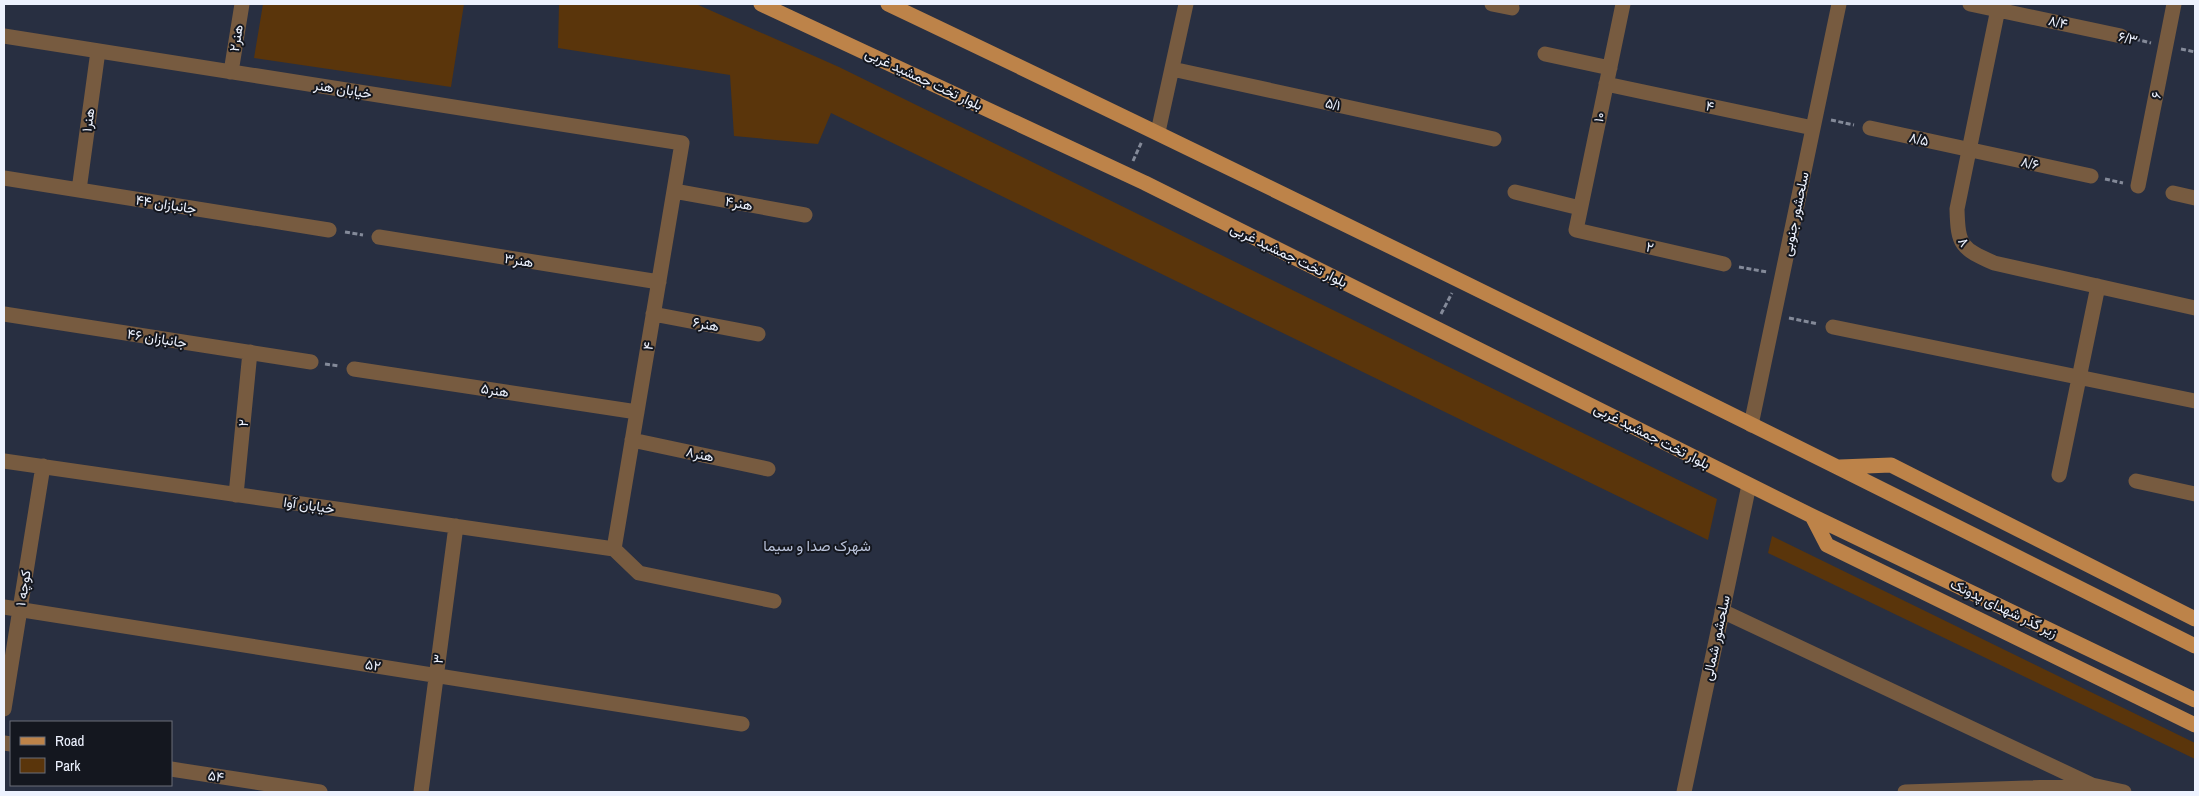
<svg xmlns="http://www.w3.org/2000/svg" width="2199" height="796" font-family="'Archivo Narrow',Vazirmatn,sans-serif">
<rect width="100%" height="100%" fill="#282f41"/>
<!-- green -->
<path fill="#5a350b" d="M 263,4 L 464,4 L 451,87 L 254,58 Z
M 559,4 L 696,4 L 839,67 L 1717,499 L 1708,540 L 831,113 L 818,144 L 734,136 L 730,75 L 558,48 Z
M 1772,536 L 2195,743 L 2195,759 L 1768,553 Z"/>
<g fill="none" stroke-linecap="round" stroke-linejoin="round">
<!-- path -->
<path stroke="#848a99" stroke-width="3" stroke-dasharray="5 2.5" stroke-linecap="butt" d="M 2135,39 L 2151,43
M 2181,49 L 2195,52
M 1831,120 L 1854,125
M 1133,161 L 1142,141
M 2105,179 L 2123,183
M 345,232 L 363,235
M 1739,267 L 1767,272
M 1441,314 L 1452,293
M 1789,318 L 1818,324
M 325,364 L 339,366"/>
<!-- minor -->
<path stroke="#775b40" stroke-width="15" d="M 1492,4 L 1512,8
M 1623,4 L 1576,230 L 1724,264
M 1970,4 L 2121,36
M 1999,4 L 1957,209 C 1958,246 1961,248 1994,263 L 2195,308
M 4,36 L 682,143 L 614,549
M 1545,54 L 1610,68
M 1172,69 L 1494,139
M 231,72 L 242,4
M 1606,84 L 1813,128
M 1870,128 L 2091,176
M 1158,132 L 1186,4
M 4,178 L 329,230
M 2138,186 L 2174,4
M 79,190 L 98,51
M 674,191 L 805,215
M 1515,192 L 1580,208
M 2173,193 L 2195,198
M 379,237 L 659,282
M 4,314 L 311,362
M 653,314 L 758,334
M 1833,327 L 2195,401
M 354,369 L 637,412
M 1751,425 L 1839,4
M 632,440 L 768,469
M 4,461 L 614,549
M 2059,475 L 2098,286
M 2136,481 L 2195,494
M 236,495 L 250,352
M 614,549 L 639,573 L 774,601
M 4,607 L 742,724
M 1722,611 L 2092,785 L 2124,792
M 4,709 L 43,466
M 4,743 L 11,744
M 171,769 L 320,792
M 421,792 L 456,526
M 1684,792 L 1749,485
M 1905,792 L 2088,786"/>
<!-- major -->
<path stroke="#bd8349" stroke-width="15" d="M 761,4 L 1145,183 L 1812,516 L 2195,700
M 888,4 C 1326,212 1761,428 2195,646
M 1840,467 L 1891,465 L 2195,619
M 1812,516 L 1827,545 L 2195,725"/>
</g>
<g text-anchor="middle" stroke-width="4" stroke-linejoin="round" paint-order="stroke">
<!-- street labels -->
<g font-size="14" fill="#edf2fe" stroke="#14171f">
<text transform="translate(2058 22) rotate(12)" y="5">۸/۴</text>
<text transform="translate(236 38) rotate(-81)" y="5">هنر۲</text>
<text transform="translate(2128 38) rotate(13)" y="5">۶/۳</text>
<text transform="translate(924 79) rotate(25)" y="5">بلوار تخت جمشید غربی</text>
<text transform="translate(343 89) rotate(9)" y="5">خیابان هنر</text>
<text transform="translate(2156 95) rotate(-79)" y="5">۶</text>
<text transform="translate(1333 104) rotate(12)" y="5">۵/۱</text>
<text transform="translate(1710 106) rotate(12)" y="5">۴</text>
<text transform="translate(1599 117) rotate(-78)" y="5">۱۰</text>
<text transform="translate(88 120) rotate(-82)" y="5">هنر۱</text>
<text transform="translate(1919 139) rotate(12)" y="5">۸/۵</text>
<text transform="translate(2030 163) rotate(12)" y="5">۸/۶</text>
<text transform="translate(739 203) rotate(10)" y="5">هنر۴</text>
<text transform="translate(166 204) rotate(9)" y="5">۴۴ جانبازان</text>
<text transform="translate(1795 214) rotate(-78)" y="5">سلحشور جنوبی</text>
<text transform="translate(1964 242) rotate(59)" y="5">۸</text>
<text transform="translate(1650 247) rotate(13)" y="5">۲</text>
<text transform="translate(1289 255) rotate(26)" y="5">بلوار تخت جمشید غربی</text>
<text transform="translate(519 260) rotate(9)" y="5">هنر۳</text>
<text transform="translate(706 324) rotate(11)" y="5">هنر۶</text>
<text transform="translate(157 338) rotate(9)" y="5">۴۶ جانبازان</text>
<text transform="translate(648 346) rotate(-80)" y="5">۴</text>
<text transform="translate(495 390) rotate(9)" y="5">هنر۵</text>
<text transform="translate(243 423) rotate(-85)" y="5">۲</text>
<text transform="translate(1652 436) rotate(27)" y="5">بلوار تخت جمشید غربی</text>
<text transform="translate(700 454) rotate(12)" y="5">هنر۸</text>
<text transform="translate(309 505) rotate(8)" y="5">خیابان آوا</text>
<text transform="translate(23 588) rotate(-81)" y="5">کوچه ۱</text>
<text transform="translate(2004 608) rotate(26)" y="5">زیر گذر شهدای پدونک</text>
<text transform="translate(1716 638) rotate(-78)" y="5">سلحشور شمالی</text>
<text transform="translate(438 659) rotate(-83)" y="5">۳</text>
<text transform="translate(373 665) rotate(9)" y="5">۵۲</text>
<text transform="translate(216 776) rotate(9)" y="5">۵۴</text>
</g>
<!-- neighbourhood labels -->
<g font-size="15" fill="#b9c2d9" stroke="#14171f">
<text x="817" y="551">شهرک صدا و سیما</text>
</g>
</g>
<!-- border -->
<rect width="2199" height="796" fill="none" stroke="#edf2fe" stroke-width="10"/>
<!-- legend -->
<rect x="10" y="721" width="162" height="65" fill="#14171f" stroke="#6b6f78"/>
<rect x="20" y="737" width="25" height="8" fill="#bd8349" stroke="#6b6f78"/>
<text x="55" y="746" font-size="15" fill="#edf2fe">Road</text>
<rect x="20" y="758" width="25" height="15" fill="#5a350b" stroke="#6b6f78"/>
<text x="55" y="771" font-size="15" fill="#edf2fe">Park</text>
</svg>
